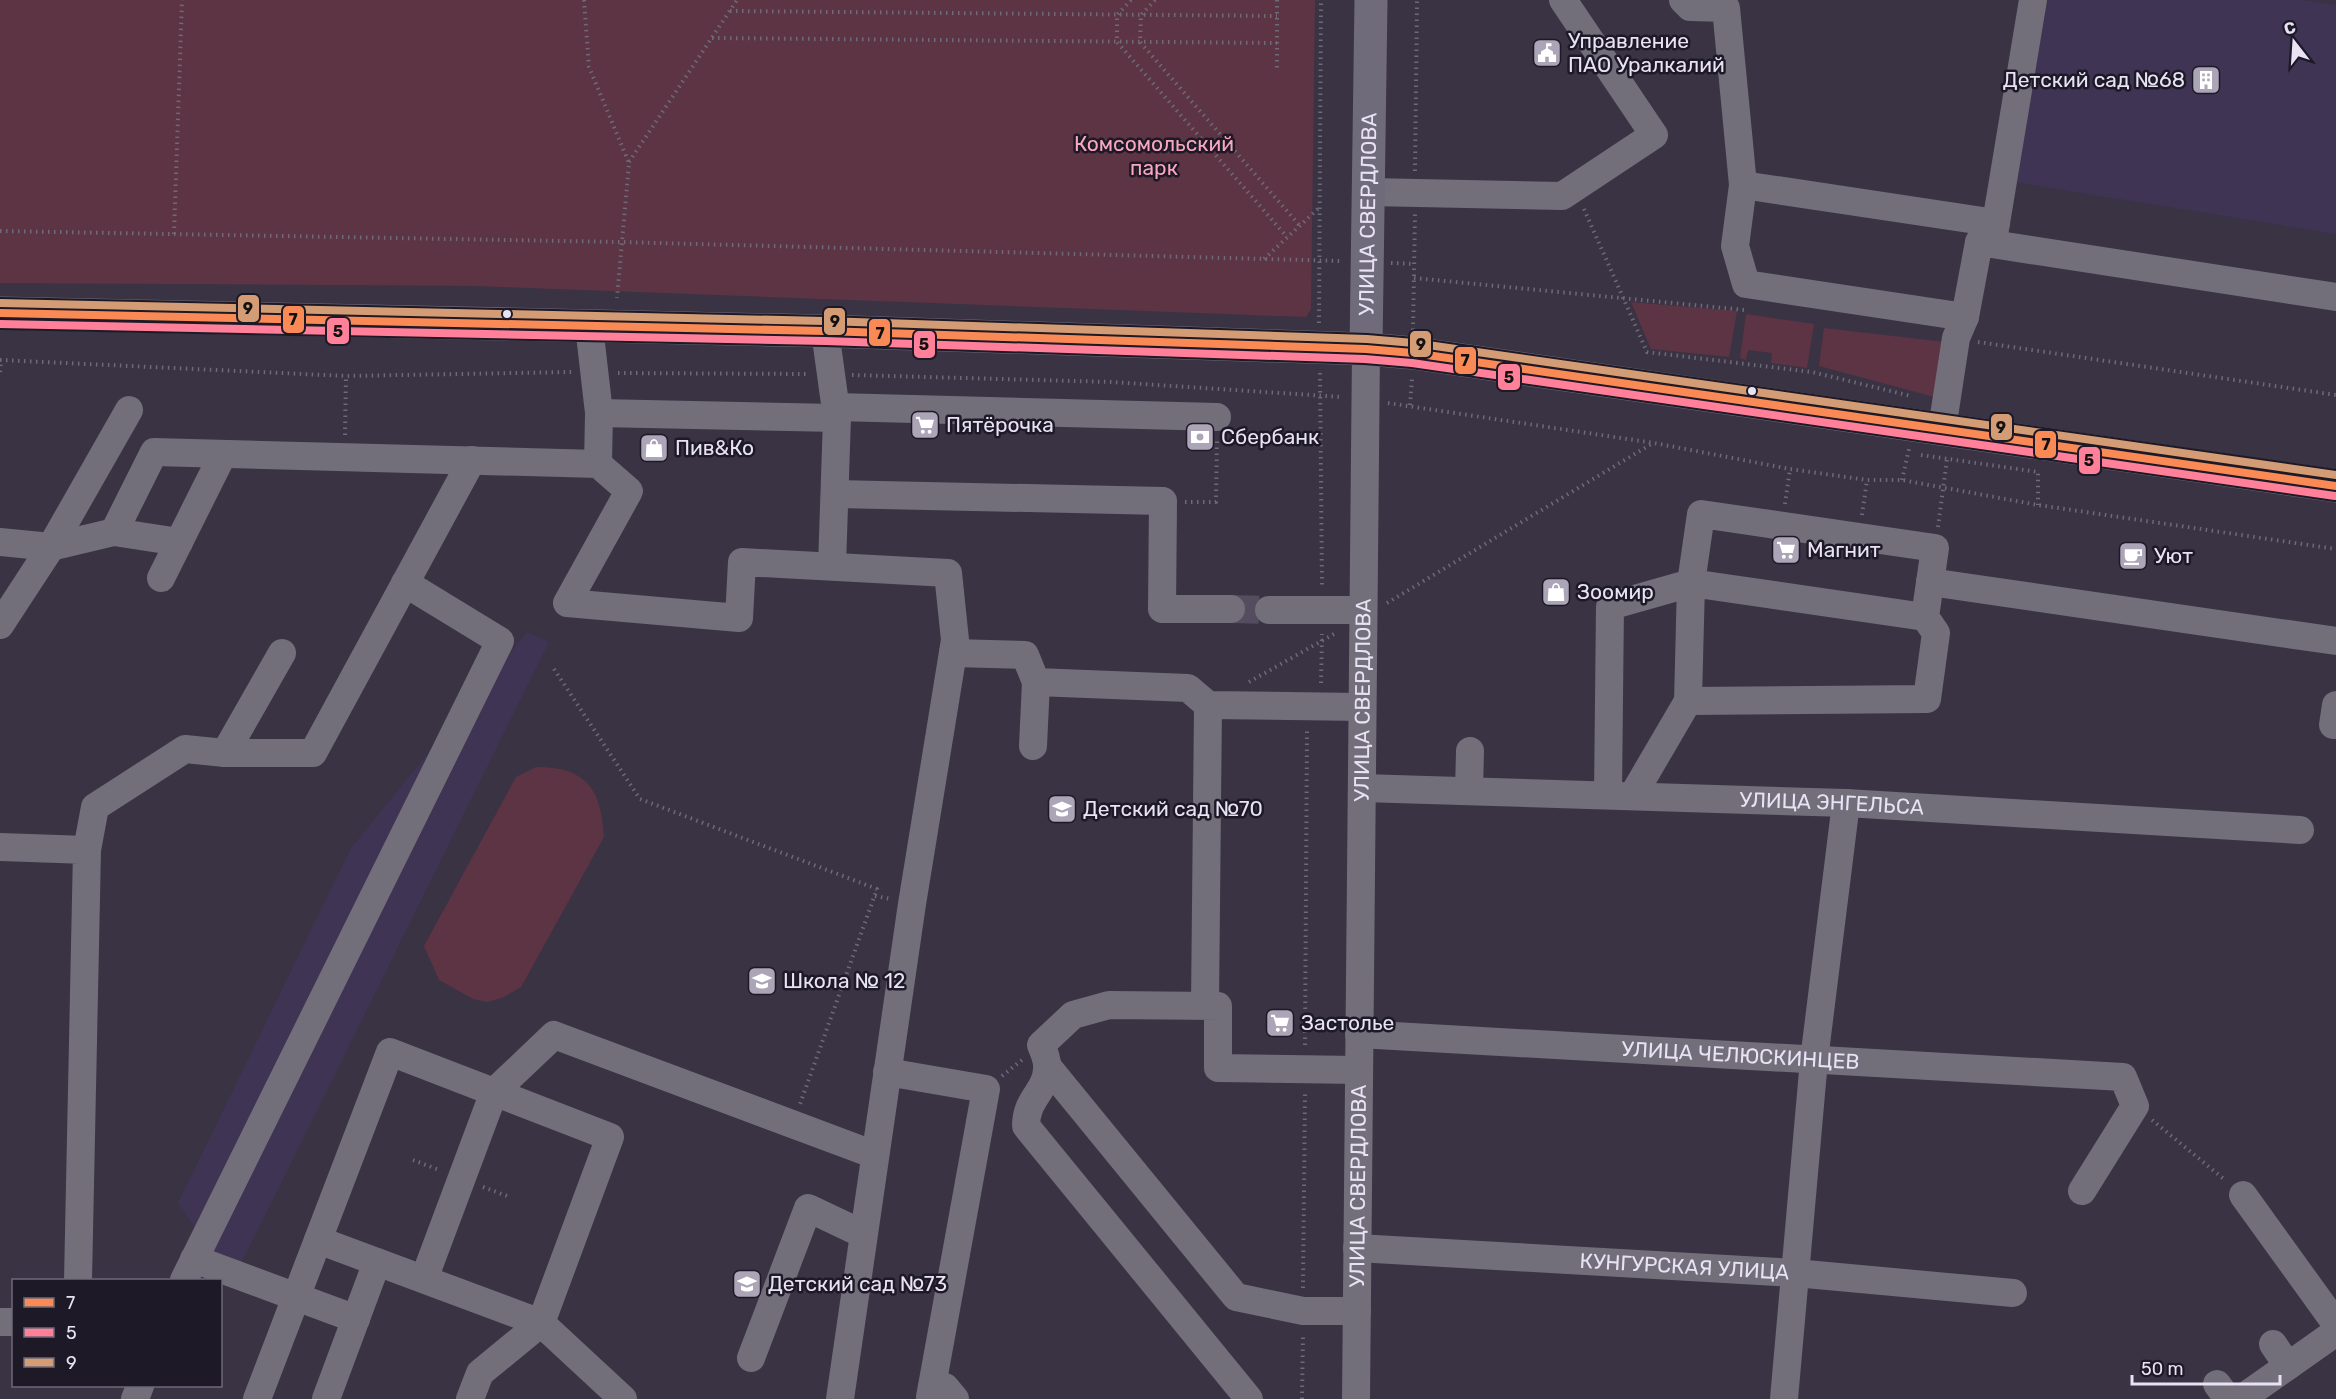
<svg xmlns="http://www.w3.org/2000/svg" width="2336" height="1399" font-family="Rubik,sans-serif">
<rect width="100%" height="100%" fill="#393344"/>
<!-- built -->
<path fill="#403454" d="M 2048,0 L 2302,0 L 2336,5 L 2336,234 L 2015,182 Z
M 527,632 L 549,642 L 239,1268 L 217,1260 L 178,1203 L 351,848 Z"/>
<!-- green -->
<path fill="#5d3443" d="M 0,0 L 1315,0 L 1311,309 L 1306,317 L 476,286 L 0,283 Z
M 1631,302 L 1737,311 L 1729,357 L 1651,349 Z
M 1746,314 L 1814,324 L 1807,368 L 1771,363 L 1772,353 L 1748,350 L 1746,360 L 1740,358 Z
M 1824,328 L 1945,342 L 1938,398 L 1819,366 Z
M 536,767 C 587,767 601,789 604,837 L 521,987 L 502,998 L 487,1002 L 473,999 L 439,980 L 424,946 L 516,777 Z"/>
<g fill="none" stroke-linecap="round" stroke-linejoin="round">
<!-- minor-tunnel -->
<path stroke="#534d5f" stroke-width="28" stroke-dasharray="28 14" stroke-linecap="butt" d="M 1231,609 L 1269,610"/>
<!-- path -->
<path stroke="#6f6a77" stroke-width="4" stroke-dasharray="1.5 4.5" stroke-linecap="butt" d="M 584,0 L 589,67 L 629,163 L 617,298
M 1131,0 L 1117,15 L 1117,42 L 1287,237
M 1155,0 L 1141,15 L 1140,42 L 1300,226
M 1277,0 L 1277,68
M 730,11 L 1277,16
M 712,38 L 1277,43
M 629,162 L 737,0
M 1415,171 L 1417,0
M 1584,209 L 1647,352 L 1812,372 L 1911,396
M 0,231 L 620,242 L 1342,261
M 174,234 L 182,0
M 1264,259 L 1321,206
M 1391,263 L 1414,264
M 1414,278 L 1745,310
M 1319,323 L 1321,0
M 1413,330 L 1415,214
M 1978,342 L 2336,395
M 0,360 L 346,376 L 572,372
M 0,372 L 1,360
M 618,373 L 809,374
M 1320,373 L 1322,587
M 852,375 L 1111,382 L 1342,397
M 1388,403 L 1654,443 L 1790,469 L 1867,480 L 1902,480 L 2038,505 L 2336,549
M 1410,405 L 1412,379
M 345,435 L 346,376
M 1921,455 L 2038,472 L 2038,505
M 1902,480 L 1909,449
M 1185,502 L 1216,502 L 1217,438
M 1785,504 L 1790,469
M 1862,515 L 1867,480
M 1938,527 L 1947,459
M 1387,603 L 1653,443
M 554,669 L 640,799 L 877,889 L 800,1104
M 1249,682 L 1334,634
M 1321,683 L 1322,634
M 875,896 L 891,899
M 1305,1045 L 1307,729
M 1002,1076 L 1022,1060
M 2152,1120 L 2225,1180
M 413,1160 L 439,1170
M 483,1187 L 510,1197
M 1303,1288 L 1305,1092
M 1302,1399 L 1303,1335"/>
<!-- minor -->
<g stroke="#726e7a" stroke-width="28">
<path d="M 1683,0 L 1690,7 L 1726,8 L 1743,185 L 1735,246 L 1746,284 L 1965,317"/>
<path d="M 1743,185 L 1996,223"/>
<path d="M 1369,192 L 1562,196 L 1654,135 L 1563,0"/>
<path d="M 1993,241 L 2033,0"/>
<path d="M 589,326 L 599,413 L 598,464"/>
<path d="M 825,331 L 837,418 L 832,566"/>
<path d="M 836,407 L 1217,417"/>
<path d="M 599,413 L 837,418"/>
<path d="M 1942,429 L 1956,338 L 1965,317 L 1979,242 L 2336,297"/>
<path d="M 835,494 L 1163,501 L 1162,609 L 1231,609"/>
<path d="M 114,532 L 179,542"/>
<path d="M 0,542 L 51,547 L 114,532 L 154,452 L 598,464 L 629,491 L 567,603 L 739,618 L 742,562 L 948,573 L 955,640 L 912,904 L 840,1399"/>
<path d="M 161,578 L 223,454"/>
<path d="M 1930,582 L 2336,641"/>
<path d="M 1269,610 L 1363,610"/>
<path d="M 0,625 L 51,547 L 129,410"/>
<path d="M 953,653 L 1025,655 L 1036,682 L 1188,688 L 1208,705 L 1362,707"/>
<path d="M 2336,705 L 2333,725 L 2336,725"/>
<path d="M 1033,746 L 1036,682"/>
<path d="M 225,753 L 282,653"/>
<path id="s1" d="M 1362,788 L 1846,803 L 2300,830"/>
<path d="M 1469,791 L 1470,751"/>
<path d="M 1608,794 L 1610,606 L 1691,583 L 1701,514 L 1935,548 L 1925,617 L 1936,633 L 1927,699 L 1688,701"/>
<path d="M 1633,795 L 1688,701 L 1691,583 L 1925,617"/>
<path d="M 0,847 L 87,850 L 78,1280"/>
<path d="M 87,850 L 95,807 L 185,749 L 225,753 L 313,753 L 472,460"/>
<path d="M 1205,1005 L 1208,705"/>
<path id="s2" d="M 1359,1034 L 2123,1077 L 2135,1106 L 2082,1191"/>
<path d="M 1048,1067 L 1236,1297 L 1303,1311 L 1357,1311"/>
<path d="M 887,1072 L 986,1089 L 930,1397 L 945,1387 L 955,1399"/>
<path d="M 2243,1195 L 2336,1324"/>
<path d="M 318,1240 L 541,1323 L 623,1399"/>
<path id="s3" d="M 1357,1248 L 1795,1273 L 2013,1293"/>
<path d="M 194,1259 L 356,1319"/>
<path d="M 424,1279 L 494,1092 L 554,1035 L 875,1155"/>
<path d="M 184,1280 L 500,641 L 405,583"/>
<path d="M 0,1322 L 14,1322"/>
<path d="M 2273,1344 L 2288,1366"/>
<path d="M 751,1358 L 808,1208 L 863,1234"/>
<path d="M 2217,1384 L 2228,1399"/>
<path d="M 135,1399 L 140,1386"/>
<path d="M 257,1399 L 390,1052 L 610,1137 L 541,1323 L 480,1373 L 470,1399"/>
<path d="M 326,1399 L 377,1262"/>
<path d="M 1249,1399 L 1026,1126 C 1026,1098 1046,1092 1047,1069 C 1048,1061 1044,1052 1041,1045 L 1073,1015 L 1109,1005 L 1218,1006 L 1218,1068 L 1359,1070"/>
<path id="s4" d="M 1356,1399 L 1366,349"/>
<path d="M 1784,1399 L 1814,1060 L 1846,803"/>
<path d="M 2241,1399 L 2336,1332"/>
</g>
<!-- major -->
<g stroke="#706b7b" stroke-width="33">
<path d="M 0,313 L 825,331 L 1366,349 L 1413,353 L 2336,486"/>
<path id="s5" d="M 1366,349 L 1371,0"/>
</g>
<!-- bus-1 casing -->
<g stroke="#1d1926" stroke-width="12">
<path id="bus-1" d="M 0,313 L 825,331 L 1366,349 L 1413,353 L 2336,486"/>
</g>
<!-- bus-2 casing -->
<g stroke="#1d1926" stroke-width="12">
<path id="bus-2" d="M 0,324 L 825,341 L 1365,359 L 1412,363 L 2335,496"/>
</g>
<!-- bus-3 casing -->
<g stroke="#1d1926" stroke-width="12">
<path id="bus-3" d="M 0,303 L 825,321 L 1367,339 L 1414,343 L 2336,475"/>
</g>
<!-- bus-1 -->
<use href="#bus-1" stroke="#f98a56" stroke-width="8"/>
<!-- bus-2 -->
<use href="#bus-2" stroke="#ff8098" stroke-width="8"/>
<!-- bus-3 -->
<use href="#bus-3" stroke="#d39c74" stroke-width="8"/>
</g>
<!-- icons -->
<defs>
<g id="civic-square" transform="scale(1.5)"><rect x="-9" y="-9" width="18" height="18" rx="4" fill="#aba5b7" stroke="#1d1926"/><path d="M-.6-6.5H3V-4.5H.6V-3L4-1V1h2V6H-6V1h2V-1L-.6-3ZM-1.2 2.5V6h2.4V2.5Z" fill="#fff"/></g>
<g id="building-square" transform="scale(1.5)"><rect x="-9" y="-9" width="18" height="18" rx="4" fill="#aba5b7" stroke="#1d1926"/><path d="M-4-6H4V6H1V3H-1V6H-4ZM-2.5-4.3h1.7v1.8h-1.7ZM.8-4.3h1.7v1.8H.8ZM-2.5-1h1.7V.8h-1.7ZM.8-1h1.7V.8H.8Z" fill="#fff"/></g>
<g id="supermarket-square" transform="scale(1.5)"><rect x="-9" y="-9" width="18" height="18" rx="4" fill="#aba5b7" stroke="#1d1926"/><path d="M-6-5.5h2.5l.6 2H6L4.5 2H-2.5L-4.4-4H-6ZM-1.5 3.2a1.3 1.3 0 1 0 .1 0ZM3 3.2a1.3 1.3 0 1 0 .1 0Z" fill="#fff"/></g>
<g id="bank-square" transform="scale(1.5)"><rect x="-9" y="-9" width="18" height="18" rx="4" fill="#aba5b7" stroke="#1d1926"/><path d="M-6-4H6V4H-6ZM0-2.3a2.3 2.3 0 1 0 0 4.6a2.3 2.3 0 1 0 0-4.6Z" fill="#fff"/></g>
<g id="shop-square" transform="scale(1.5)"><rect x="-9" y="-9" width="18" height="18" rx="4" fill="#aba5b7" stroke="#1d1926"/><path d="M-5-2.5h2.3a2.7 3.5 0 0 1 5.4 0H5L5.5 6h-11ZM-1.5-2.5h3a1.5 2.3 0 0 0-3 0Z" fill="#fff"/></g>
<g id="cafe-square" transform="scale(1.5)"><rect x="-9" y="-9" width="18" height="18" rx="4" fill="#aba5b7" stroke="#1d1926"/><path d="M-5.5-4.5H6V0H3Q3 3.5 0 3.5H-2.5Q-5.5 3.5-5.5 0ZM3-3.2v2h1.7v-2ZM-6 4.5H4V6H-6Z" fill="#fff"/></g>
<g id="school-square" transform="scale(1.5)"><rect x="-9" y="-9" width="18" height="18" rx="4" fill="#aba5b7" stroke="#1d1926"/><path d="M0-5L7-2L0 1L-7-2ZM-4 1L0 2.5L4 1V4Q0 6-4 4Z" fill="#fff"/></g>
</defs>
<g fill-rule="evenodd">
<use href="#civic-square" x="1547" y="53"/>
<use href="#building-square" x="2206" y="80"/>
<use href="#supermarket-square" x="925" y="425"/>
<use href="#bank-square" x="1200" y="437"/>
<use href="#shop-square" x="654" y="448"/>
<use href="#supermarket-square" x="1786" y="550"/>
<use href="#cafe-square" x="2133" y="556"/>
<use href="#shop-square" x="1556" y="592"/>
<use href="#school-square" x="1062" y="809"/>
<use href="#school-square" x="762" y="981"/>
<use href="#supermarket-square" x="1280" y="1023"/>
<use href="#school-square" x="747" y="1284"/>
</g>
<!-- markers -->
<g fill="#e8e2f5" stroke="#1d1926" stroke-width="2">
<circle cx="507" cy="314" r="5"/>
<circle cx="1752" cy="391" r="5"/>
</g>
<g text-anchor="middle" stroke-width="5" stroke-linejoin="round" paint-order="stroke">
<!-- poi labels -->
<g font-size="21" fill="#e8e2f5" stroke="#1d1926" text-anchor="start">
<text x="1568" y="48">Управление<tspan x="1568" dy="24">ПАО Уралкалий</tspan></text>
<text x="2185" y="87" text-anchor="end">Детский сад №68</text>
<text x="946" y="432">Пятёрочка</text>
<text x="1221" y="444">Сбербанк</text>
<text x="675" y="455">Пив&amp;Ко</text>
<text x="1807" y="557">Магнит</text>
<text x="2154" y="563">Уют</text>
<text x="1577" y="599">Зоомир</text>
<text x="1083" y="816">Детский сад №70</text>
<text x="783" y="988">Школа № 12</text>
<text x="1301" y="1030">Застолье</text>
<text x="768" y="1291">Детский сад №73</text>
</g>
<!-- park labels -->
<g font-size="21" fill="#f9a7bf" stroke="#1d1926">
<text x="1154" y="151">Комсомольский<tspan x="1154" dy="24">парк</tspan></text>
</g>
<!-- street labels -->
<g font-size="21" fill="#e8e2f5" stroke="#1d1926">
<text dy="7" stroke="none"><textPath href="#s5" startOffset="135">УЛИЦА СВЕРДЛОВА</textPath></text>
<text dy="7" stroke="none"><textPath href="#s4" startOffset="699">УЛИЦА СВЕРДЛОВА</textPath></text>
<text dy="7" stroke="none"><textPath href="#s1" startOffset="470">УЛИЦА ЭНГЕЛЬСА</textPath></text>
<text dy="7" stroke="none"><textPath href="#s2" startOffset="382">УЛИЦА ЧЕЛЮСКИНЦЕВ</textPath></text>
<text dy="7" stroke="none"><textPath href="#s4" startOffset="213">УЛИЦА СВЕРДЛОВА</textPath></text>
<text dy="7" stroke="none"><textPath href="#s3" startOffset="328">КУНГУРСКАЯ УЛИЦА</textPath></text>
</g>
</g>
<g stroke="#1d1926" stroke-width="2">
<rect x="237" y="294" width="23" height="29" rx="6" fill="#d39c74"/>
<rect x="282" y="305" width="23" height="29" rx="6" fill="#f98a56"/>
<rect x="823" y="307" width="23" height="29" rx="6" fill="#d39c74"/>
<rect x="326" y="317" width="24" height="28" rx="6" fill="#ff8098"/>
<rect x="868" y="318" width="23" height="29" rx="6" fill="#f98a56"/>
<rect x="1409" y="330" width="23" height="28" rx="6" fill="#d39c74"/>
<rect x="913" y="330" width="23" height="29" rx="6" fill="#ff8098"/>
<rect x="1454" y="346" width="23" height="29" rx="6" fill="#f98a56"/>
<rect x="1497" y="363" width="24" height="28" rx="6" fill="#ff8098"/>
<rect x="1990" y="413" width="23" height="28" rx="6" fill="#d39c74"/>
<rect x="2034" y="430" width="23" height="29" rx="6" fill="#f98a56"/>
<rect x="2078" y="446" width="23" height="29" rx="6" fill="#ff8098"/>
</g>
<g font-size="16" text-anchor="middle" font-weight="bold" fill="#111">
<text x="248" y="314">9</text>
<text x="293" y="325">7</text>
<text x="835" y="327">9</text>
<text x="338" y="337">5</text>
<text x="880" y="339">7</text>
<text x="1421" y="350">9</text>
<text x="924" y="350">5</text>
<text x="1465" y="366">7</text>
<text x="1509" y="383">5</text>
<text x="2001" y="433">9</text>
<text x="2046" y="450">7</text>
<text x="2089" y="466">5</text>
</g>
<!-- legend -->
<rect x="12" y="1279" width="210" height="108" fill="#1d1926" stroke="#6e6979" stroke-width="1.5"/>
<rect x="24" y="1298" width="30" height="9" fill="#f98a56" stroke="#6e6979" stroke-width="1.5"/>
<text x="66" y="1309" font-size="18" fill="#e8e2f5">7</text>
<rect x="24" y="1328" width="30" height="9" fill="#ff8098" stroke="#6e6979" stroke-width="1.5"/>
<text x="66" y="1339" font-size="18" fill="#e8e2f5">5</text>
<rect x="24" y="1358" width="30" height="9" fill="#d39c74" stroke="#6e6979" stroke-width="1.5"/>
<text x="66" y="1369" font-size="18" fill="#e8e2f5">9</text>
<!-- north arrow -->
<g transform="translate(2294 42) rotate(343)" stroke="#1d1926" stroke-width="4.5" paint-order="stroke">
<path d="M0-4.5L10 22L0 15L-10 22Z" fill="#e8e2f5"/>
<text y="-9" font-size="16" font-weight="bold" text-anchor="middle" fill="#e8e2f5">С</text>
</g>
<!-- scale -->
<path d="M2132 1375v9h148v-9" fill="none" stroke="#e8e2f5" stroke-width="3"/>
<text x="2141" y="1375" font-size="18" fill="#e8e2f5" stroke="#1d1926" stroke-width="4.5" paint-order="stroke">50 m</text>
</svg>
